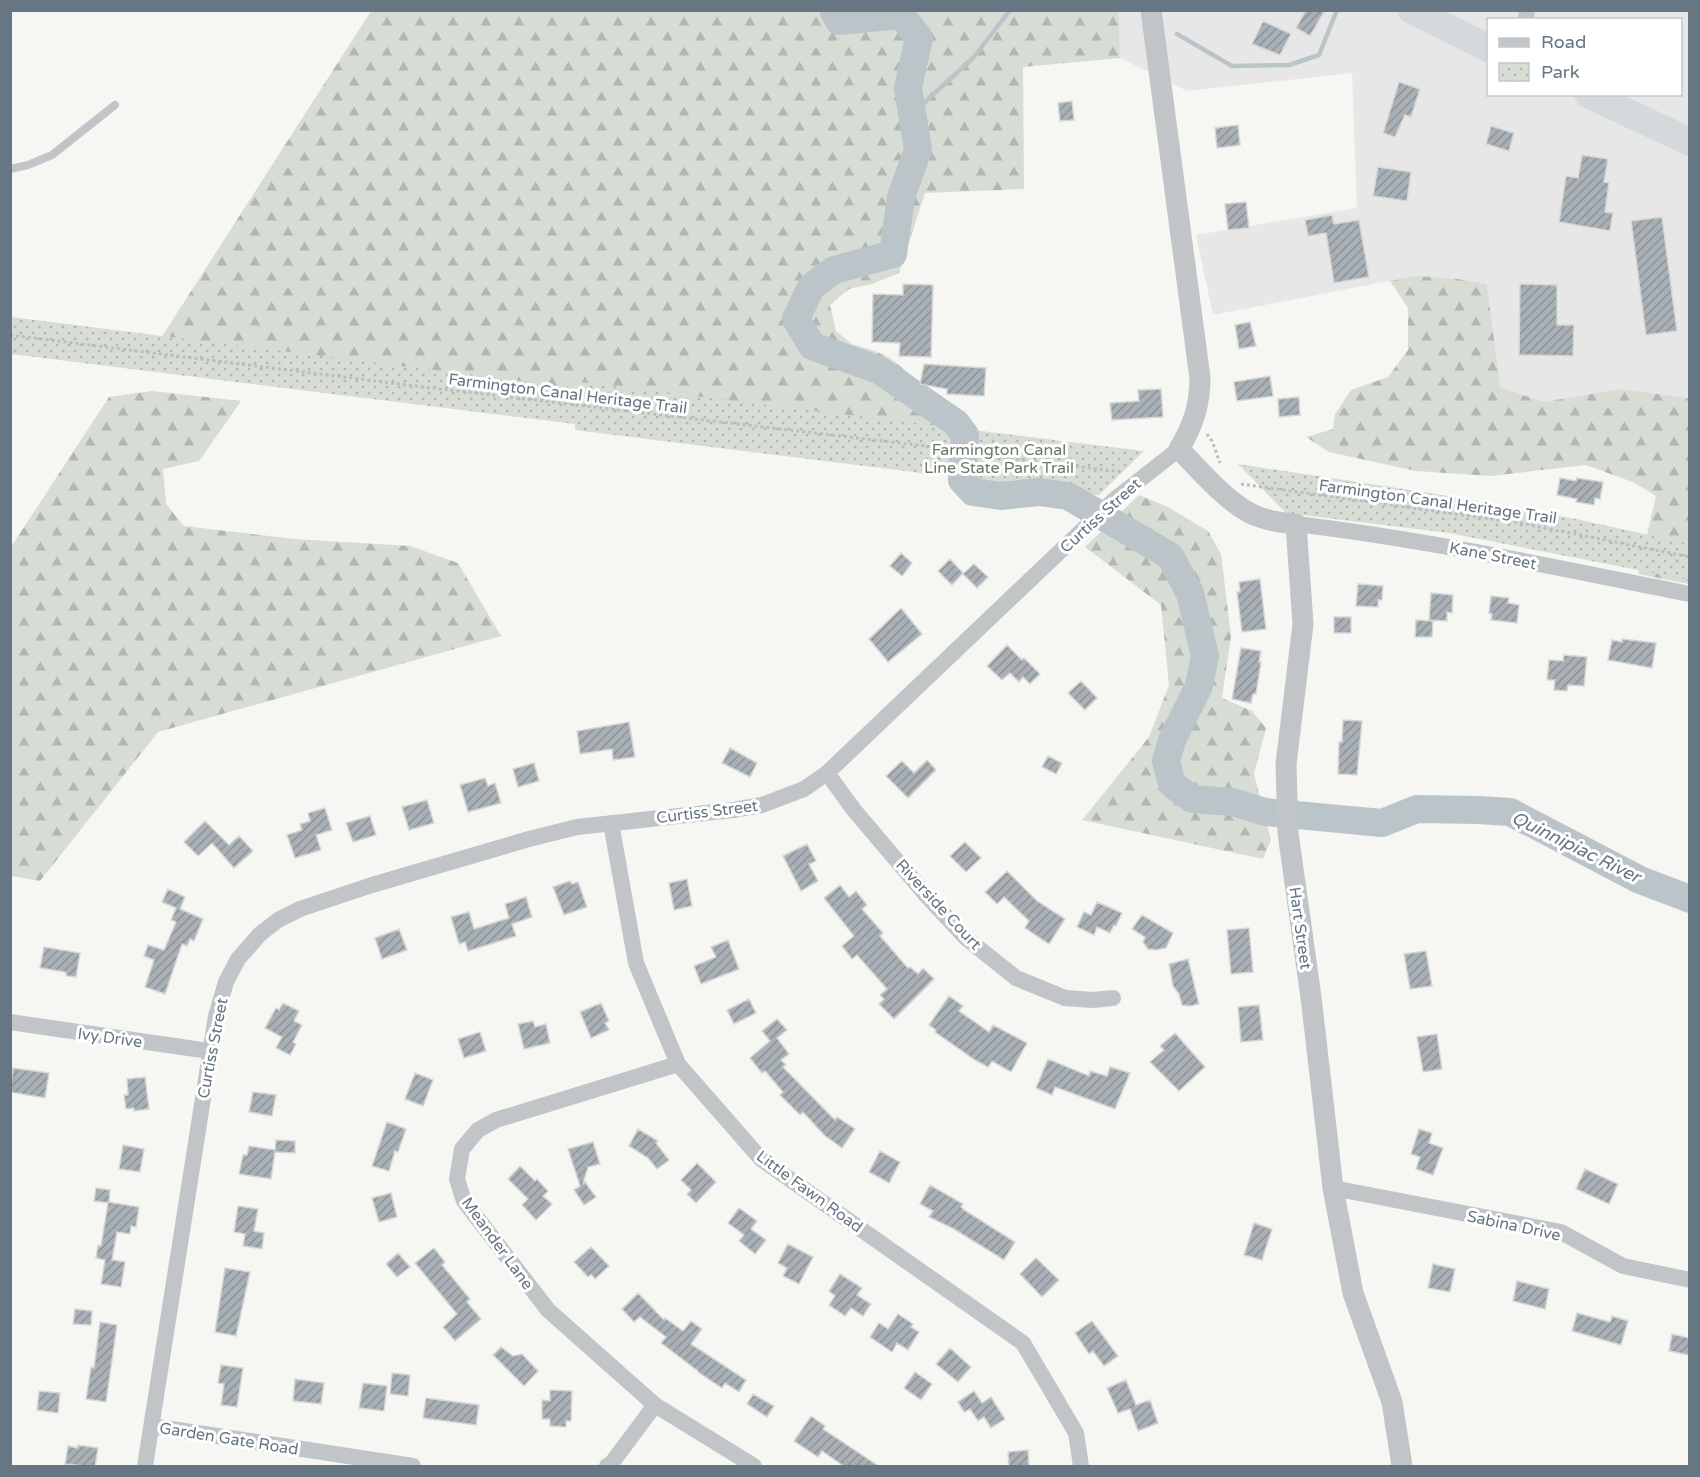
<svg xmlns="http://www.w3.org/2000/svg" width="1700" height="1477" font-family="'Varela Round',sans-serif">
<defs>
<pattern id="forest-firs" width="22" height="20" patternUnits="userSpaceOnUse" patternTransform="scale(1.5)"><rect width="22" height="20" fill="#d7ddd4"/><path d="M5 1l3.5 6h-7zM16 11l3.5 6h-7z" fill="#b2b8b1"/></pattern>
<pattern id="park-dots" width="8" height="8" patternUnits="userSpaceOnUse" patternTransform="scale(1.5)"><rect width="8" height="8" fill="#d7ddd4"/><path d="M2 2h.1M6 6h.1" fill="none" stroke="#b2b8b1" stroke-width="1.8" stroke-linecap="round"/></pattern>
<pattern id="building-hatch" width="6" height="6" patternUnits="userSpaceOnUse" patternTransform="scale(1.5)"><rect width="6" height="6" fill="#a8b0b5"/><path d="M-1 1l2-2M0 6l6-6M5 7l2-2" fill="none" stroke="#8d9499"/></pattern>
</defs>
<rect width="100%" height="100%" fill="#f6f6f3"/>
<!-- built -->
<path fill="#e6e7e6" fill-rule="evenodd" d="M 1119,11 L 1689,11 L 1689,398 L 1621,389 L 1543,402 L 1499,387 L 1487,285 L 1415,276 L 1213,315 L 1196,235 L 1357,208 L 1352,73 L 1187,91 L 1120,58 ZM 1488,20 L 1680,20 L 1680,94 L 1488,94 Z"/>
<!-- forest -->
<path fill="url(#forest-firs)" d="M 371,11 L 1119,11 L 1120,58 L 1023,67 L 1024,189 L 925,193 L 899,273 L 872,284 L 849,289 L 830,305 L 836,331 L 852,344 L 875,351 L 890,358 L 938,397 L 938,432 L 161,338 Z
M 1415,276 L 1457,279 L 1487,284 L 1500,387 L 1543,402 L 1621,389 L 1689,398 L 1689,584 L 1638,574 L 1656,496 L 1635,483 L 1586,465 L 1490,476 L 1416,471 L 1329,452 L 1306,437 L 1333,429 L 1335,414 L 1351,390 L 1388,377 L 1408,350 L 1408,308 L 1390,281 Z
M 152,391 L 241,401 L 199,461 L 163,469 L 166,504 L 184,526 L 295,539 L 410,546 L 458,563 L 501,636 L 158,732 L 40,881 L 11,876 L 11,547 L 109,397 Z
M 1139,495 L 1168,507 L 1208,531 L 1221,554 L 1231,636 L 1222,698 L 1252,711 L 1266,728 L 1254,774 L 1271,840 L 1263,859 L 1082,820 L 1149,737 L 1169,685 L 1161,605 L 1085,547 Z"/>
<!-- park -->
<path fill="url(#park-dots)" d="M 11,317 L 579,388 L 580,382 L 1144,451 L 1099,495 L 575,430 L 575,424 L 11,354 Z
M 1238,464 L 1430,493 L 1576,519 L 1689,544 L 1689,580 L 1449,533 L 1286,513 Z"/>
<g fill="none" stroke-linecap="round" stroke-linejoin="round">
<!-- stream -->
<path stroke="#bbc5c9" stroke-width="4.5" d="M 1177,34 L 1232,66 L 1289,65 L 1319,55 L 1337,10
M 912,114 L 974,57 L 1010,10"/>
<!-- river -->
<path stroke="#bbc5c9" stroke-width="28" d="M 833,10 L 839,21 L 901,15 L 919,38 L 908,88 L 918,150 L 901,197 L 893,254 L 834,270 L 811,287 L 796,319 L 812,346 L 879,370 L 956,423 L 965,435 L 962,480 L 973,492 L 1001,496 L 1039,492 L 1068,496 L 1170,556 L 1190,593 L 1205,656 L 1199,686 L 1172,740 L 1166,761 L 1172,784 L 1192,799 L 1233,802 L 1265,812 L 1382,823 L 1417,809 L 1479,810 L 1510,812 L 1640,880 L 1690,899"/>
</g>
<!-- building -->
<path fill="url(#building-hatch)" stroke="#d7d7d5" stroke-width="1.5" d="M 1306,10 L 1325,10 L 1310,36 L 1296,28 Z
M 1263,21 L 1291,34 L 1280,55 L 1252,44 Z
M 1399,82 L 1420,89 L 1411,117 L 1405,115 L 1395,137 L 1383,133 Z
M 1072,101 L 1074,120 L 1060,121 L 1058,103 Z
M 1238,125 L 1240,145 L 1217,148 L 1215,128 Z
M 1491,126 L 1514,133 L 1509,151 L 1486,144 Z
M 1582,155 L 1608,159 L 1604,182 L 1609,183 L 1605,212 L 1613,213 L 1610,231 L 1559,222 L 1566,176 L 1578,178 Z
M 1378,167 L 1411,172 L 1407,201 L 1373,196 Z
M 1246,202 L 1249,228 L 1228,230 L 1225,204 Z
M 1332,215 L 1334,224 L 1359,220 L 1369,277 L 1334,283 L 1326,233 L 1308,236 L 1305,220 Z
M 1662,217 L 1677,331 L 1646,335 L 1631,221 Z
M 903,284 L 933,285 L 931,357 L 899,356 L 900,343 L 872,342 L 873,294 L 903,295 Z
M 1520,284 L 1557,285 L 1557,325 L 1574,325 L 1573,356 L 1519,355 Z
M 1250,322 L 1256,346 L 1239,349 L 1235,325 Z
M 924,364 L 986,368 L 984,396 L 947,394 L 947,389 L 920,384 Z
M 1270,376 L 1273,396 L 1237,401 L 1234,382 Z
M 1161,389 L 1163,417 L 1112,420 L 1110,403 L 1139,401 L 1138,390 Z
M 1299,397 L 1300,415 L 1279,417 L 1278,399 Z
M 1560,478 L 1576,481 L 1577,478 L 1603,482 L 1600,499 L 1595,498 L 1594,505 L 1576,502 L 1577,499 L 1557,495 Z
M 901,553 L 912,563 L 902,576 L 890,566 Z
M 950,559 L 963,573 L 952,585 L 938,571 Z
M 974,564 L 988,577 L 977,588 L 963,574 Z
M 1260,579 L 1266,629 L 1242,632 L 1237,592 L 1240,592 L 1239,582 Z
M 1358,584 L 1383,586 L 1382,600 L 1378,600 L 1378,607 L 1356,606 Z
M 1431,593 L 1453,595 L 1452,613 L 1447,612 L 1447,621 L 1429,620 Z
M 1491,596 L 1509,598 L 1508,603 L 1519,605 L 1517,623 L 1491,620 L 1492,614 L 1489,613 Z
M 901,608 L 922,634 L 888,662 L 869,639 Z
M 1334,617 L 1351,617 L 1351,633 L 1334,633 Z
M 1416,620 L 1433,621 L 1432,637 L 1415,637 Z
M 1622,639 L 1656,643 L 1652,668 L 1608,660 L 1612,640 L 1622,642 Z
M 1007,645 L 1022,660 L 1024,658 L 1040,674 L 1030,684 L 1023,677 L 1019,682 L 1010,673 L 1002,680 L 987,666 Z
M 1241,648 L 1261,651 L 1259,662 L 1261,662 L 1256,694 L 1253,694 L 1251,703 L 1232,699 Z
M 1564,655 L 1587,657 L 1584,686 L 1568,685 L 1567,691 L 1554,690 L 1555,680 L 1547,680 L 1549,660 L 1563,661 Z
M 1081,681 L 1097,698 L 1085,710 L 1068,693 Z
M 1343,720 L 1362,721 L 1357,775 L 1338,774 L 1339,742 L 1342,742 Z
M 629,722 L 635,757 L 613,760 L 612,749 L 580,754 L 577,731 Z
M 730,748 L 757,763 L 750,777 L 722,763 Z
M 1048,756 L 1062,763 L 1056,774 L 1042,767 Z
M 927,760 L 936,770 L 908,798 L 886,776 L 902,761 L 914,773 Z
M 534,763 L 539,781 L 518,787 L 513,769 Z
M 485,778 L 488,786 L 495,783 L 501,803 L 468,812 L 460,785 Z
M 427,800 L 434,823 L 409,830 L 402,807 Z
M 325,808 L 332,830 L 316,835 L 321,850 L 295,858 L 287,835 L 302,830 L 300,824 L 310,821 L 308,813 Z
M 370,816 L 376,835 L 353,842 L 346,823 Z
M 205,821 L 229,845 L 239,836 L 253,851 L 234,868 L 212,843 L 198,856 L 184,842 Z
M 965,842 L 981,858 L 966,872 L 950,856 Z
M 807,844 L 816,861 L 809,864 L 818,881 L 801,891 L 783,856 Z
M 1007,871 L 1037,901 L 1065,919 L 1049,944 L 1025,928 L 1029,921 L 1004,897 L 997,904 L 985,892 Z
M 687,879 L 692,906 L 674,910 L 669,883 Z
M 570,881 L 572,884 L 578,882 L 587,907 L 564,915 L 553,887 Z
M 840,885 L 849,897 L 856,891 L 867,905 L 862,909 L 883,933 L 880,936 L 908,968 L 910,967 L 918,974 L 923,968 L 934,979 L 894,1019 L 879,1004 L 884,999 L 880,995 L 887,989 L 857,955 L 852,959 L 842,946 L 854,936 L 824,898 Z
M 168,889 L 185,897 L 180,909 L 203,919 L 194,941 L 190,939 L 187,946 L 182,944 L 165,994 L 145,987 L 154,960 L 144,956 L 148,945 L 164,950 L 176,922 L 171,920 L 176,908 L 162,902 Z
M 526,897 L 532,917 L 512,924 L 516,936 L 468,951 L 465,942 L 459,944 L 451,917 L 469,912 L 474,929 L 509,918 L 505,904 Z
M 1097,902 L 1122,913 L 1116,926 L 1114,925 L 1110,933 L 1097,927 L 1094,935 L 1077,927 L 1084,912 L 1091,915 Z
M 1142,915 L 1173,933 L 1166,948 L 1155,950 L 1148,949 L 1143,942 L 1145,937 L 1132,929 Z
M 1249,928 L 1253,972 L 1231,974 L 1227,930 Z
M 399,929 L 407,950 L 382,959 L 375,938 Z
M 728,940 L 739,969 L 701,984 L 694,966 L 716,957 L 711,947 Z
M 44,947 L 80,953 L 76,977 L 67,976 L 65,972 L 40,968 Z
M 1426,951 L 1432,986 L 1410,989 L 1404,954 Z
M 1188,959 L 1199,1004 L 1190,1006 L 1182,1005 L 1179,994 L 1173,986 L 1169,964 Z
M 949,996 L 963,1006 L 959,1011 L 989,1032 L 993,1025 L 1027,1043 L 1011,1072 L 992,1061 L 988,1067 L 975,1060 L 935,1032 L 936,1030 L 929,1025 Z
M 749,999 L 756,1013 L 734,1024 L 727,1010 Z
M 283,1003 L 299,1011 L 294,1021 L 302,1025 L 293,1042 L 296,1044 L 290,1055 L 276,1048 L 282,1037 L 265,1028 L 276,1008 L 279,1010 Z
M 601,1003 L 609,1021 L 605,1023 L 609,1030 L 591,1038 L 580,1012 Z
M 1259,1005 L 1263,1040 L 1241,1042 L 1238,1007 Z
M 777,1019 L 787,1030 L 777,1038 L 789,1054 L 781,1060 L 786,1065 L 783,1067 L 835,1120 L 837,1117 L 855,1129 L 842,1148 L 824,1135 L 803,1112 L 800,1115 L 780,1095 L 783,1092 L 765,1071 L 762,1073 L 750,1058 L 770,1041 L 762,1031 Z
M 533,1021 L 535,1027 L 546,1024 L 550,1043 L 524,1049 L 518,1024 Z
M 480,1032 L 486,1051 L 464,1058 L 458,1039 Z
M 1175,1033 L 1205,1067 L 1179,1091 L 1150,1062 L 1164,1050 L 1160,1046 Z
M 1437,1034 L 1442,1069 L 1423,1072 L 1417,1037 Z
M 1048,1059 L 1089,1076 L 1090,1071 L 1107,1076 L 1110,1067 L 1130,1073 L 1115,1109 L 1055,1087 L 1052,1095 L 1036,1088 Z
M 13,1068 L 49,1073 L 45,1098 L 10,1092 Z
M 415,1073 L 433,1080 L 423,1106 L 405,1099 Z
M 145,1077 L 149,1109 L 134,1111 L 134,1108 L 126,1109 L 124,1095 L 128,1095 L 127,1079 Z
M 253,1092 L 276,1095 L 272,1116 L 249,1112 Z
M 387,1122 L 406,1129 L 398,1152 L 395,1151 L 389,1171 L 372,1166 Z
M 638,1129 L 658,1141 L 656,1143 L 669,1160 L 657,1169 L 648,1158 L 629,1146 Z
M 1419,1129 L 1432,1133 L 1429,1143 L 1443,1148 L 1433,1175 L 1416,1169 L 1420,1157 L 1411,1154 Z
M 276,1140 L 295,1141 L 295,1153 L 275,1152 L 271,1179 L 239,1174 L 243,1155 L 247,1155 L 249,1146 L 275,1150 Z
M 593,1142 L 600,1164 L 588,1167 L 583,1184 L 585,1182 L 596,1197 L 584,1205 L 574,1190 L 580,1186 L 568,1149 Z
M 123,1145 L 144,1149 L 140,1172 L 119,1169 Z
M 880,1151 L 900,1162 L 889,1183 L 869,1172 Z
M 697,1163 L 716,1182 L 696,1203 L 687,1194 L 691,1190 L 681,1180 Z
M 520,1166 L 535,1181 L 537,1179 L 548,1191 L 543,1196 L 552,1204 L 536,1220 L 522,1205 L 528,1199 L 508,1179 Z
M 1585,1169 L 1618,1184 L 1609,1204 L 1576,1189 Z
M 930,1185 L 963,1204 L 961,1207 L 964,1210 L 1015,1242 L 1004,1260 L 954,1229 L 929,1217 L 933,1211 L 920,1204 Z
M 96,1188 L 110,1190 L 109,1202 L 139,1207 L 136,1227 L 131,1226 L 130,1234 L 117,1232 L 112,1260 L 125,1262 L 121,1287 L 101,1284 L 105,1260 L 96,1258 L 98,1245 L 101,1246 L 108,1203 L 94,1201 Z
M 391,1193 L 397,1217 L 379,1222 L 372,1198 Z
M 238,1206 L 258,1209 L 254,1231 L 264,1233 L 262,1249 L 243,1246 L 245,1234 L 234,1232 Z
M 739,1208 L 757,1221 L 751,1229 L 766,1240 L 755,1254 L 739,1241 L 744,1235 L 728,1223 Z
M 1254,1223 L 1272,1229 L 1262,1260 L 1244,1255 Z
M 788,1244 L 813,1257 L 799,1284 L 783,1276 L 787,1268 L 778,1263 Z
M 591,1247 L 609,1266 L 595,1279 L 591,1274 L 588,1277 L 574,1262 Z
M 434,1248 L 445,1262 L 442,1265 L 470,1299 L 467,1302 L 481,1319 L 455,1341 L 443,1327 L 457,1314 L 415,1263 Z
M 398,1253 L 410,1267 L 397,1277 L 386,1264 Z
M 1036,1258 L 1059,1280 L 1042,1297 L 1020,1274 Z
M 1433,1264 L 1455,1269 L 1450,1292 L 1428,1288 Z
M 225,1268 L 250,1272 L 236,1336 L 215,1332 Z
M 840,1274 L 862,1288 L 857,1295 L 871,1304 L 863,1316 L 851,1308 L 845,1316 L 829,1305 L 835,1296 L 829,1291 Z
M 1517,1281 L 1549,1289 L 1545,1309 L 1513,1301 Z
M 638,1293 L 664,1320 L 665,1318 L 683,1331 L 691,1321 L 702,1329 L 691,1344 L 746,1380 L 739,1392 L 725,1383 L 722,1388 L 698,1372 L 698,1371 L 661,1343 L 666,1337 L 640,1317 L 634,1322 L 622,1309 Z
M 75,1309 L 92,1311 L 91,1325 L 73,1324 Z
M 1577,1313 L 1610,1322 L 1612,1316 L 1628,1321 L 1621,1345 L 1572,1331 Z
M 898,1314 L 913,1324 L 911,1327 L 919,1332 L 908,1350 L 897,1343 L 892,1352 L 870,1337 L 879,1323 L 888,1329 Z
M 1092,1321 L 1118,1356 L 1104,1366 L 1093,1351 L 1089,1354 L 1075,1333 Z
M 100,1322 L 117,1325 L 106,1402 L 86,1399 L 91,1367 L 94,1368 Z
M 1672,1334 L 1689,1338 L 1689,1355 L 1669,1351 Z
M 501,1347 L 513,1356 L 522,1354 L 538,1371 L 524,1386 L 493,1355 Z
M 950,1348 L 971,1367 L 958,1382 L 936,1364 Z
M 221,1365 L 243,1368 L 237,1407 L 221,1405 L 224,1384 L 218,1383 Z
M 915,1372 L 932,1384 L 921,1400 L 904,1388 Z
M 392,1373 L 410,1375 L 408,1396 L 390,1394 Z
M 295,1379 L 324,1383 L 321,1404 L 293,1401 Z
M 1126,1380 L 1136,1405 L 1150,1400 L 1158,1423 L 1138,1431 L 1130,1409 L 1118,1413 L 1107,1388 Z
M 363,1383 L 387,1386 L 384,1411 L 359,1408 Z
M 550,1390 L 572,1391 L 571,1421 L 566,1421 L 566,1427 L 550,1426 L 550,1419 L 542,1419 L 542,1400 L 550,1401 Z
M 39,1391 L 60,1393 L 58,1413 L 37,1410 Z
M 974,1391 L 982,1403 L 991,1397 L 1005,1419 L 991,1428 L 984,1417 L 978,1421 L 970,1409 L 964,1412 L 958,1402 Z
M 753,1394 L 774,1406 L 767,1417 L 747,1404 Z
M 426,1398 L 479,1405 L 476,1425 L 423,1418 Z
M 811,1416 L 825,1426 L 823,1429 L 880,1467 L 845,1467 L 822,1451 L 818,1457 L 794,1441 Z
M 78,1445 L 98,1448 L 95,1467 L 65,1464 L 68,1446 L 78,1448 Z
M 1028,1450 L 1029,1467 L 1009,1467 L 1008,1452 Z"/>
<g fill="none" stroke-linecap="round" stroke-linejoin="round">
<!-- path -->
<path stroke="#bbbdbf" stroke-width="3" stroke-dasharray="3 3" stroke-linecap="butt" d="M 10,335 L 423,387 L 977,452 L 999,457 L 1122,472
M 1207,434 L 1212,441 L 1220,463
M 1241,484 L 1520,523 L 1690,557"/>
<!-- service -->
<path stroke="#c1c5c8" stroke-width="8" d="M 10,169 L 28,165 L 52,155 L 115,105"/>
<!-- minor -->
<path stroke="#c1c5c8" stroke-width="16" d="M 1526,20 L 1527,10
M 1296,524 C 1429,540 1559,568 1690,594
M 827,773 L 854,810 L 926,895 L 966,938 L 1016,978 L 1065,998 L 1093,1000 L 1113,998
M 611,823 L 636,963 L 678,1064 L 761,1159 L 1023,1343 L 1076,1433 L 1081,1466
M 10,1022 L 209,1051
M 678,1064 L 496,1120 L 478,1130 L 462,1149 L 457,1179 L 464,1201 L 548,1310 L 655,1405 L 754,1466
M 1333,1188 L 1561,1232 L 1623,1266 L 1690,1280
M 152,1426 L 413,1466
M 145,1466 L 216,1016 L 226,982 L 238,959 L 260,934 L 278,920 L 300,909 L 372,885 L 529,839 L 577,827 L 733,810 L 762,805 L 804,789 L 827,773 L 1114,500 L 1179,449
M 607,1466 L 611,1464 L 655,1405"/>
<!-- tertiary -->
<path stroke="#c1c5c8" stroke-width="21" d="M 1151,10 L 1200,378 C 1200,405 1193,426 1179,449 C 1200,470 1227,503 1254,515 C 1268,521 1281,523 1296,524 L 1303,624 L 1286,764 L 1288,833 L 1311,997 L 1333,1188 L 1353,1293 L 1392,1402 L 1402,1466"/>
<!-- trunk -->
<path stroke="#d4d9dc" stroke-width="28" d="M 1412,10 L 1488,48
M 1588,94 L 1690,142"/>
</g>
<g text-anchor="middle" stroke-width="6" stroke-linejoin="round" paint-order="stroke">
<!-- street labels -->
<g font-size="16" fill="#667682" stroke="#fff">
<text transform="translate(568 393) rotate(7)" y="6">Farmington Canal Heritage Trail</text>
<text transform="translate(1438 501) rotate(8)" y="6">Farmington Canal Heritage Trail</text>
<text transform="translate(1100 515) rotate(-42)" y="6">Curtiss Street</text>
<text transform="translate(1493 555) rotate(11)" y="6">Kane Street</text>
<text transform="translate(707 811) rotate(-7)" y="6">Curtiss Street</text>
<text transform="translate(939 904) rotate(47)" y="6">Riverside Court</text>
<text transform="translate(1301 928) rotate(82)" y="6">Hart Street</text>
<text transform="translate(110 1037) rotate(8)" y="6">Ivy Drive</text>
<text transform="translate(212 1048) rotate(-79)" y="6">Curtiss Street</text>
<text transform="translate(810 1191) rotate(36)" y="6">Little Fawn Road</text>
<text transform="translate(1514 1225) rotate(12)" y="6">Sabina Drive</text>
<text transform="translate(498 1243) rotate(54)" y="6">Meander Lane</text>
<text transform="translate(229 1438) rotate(9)" y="6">Garden Gate Road</text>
</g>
<!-- park labels -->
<g font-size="16" fill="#697a65" stroke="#fff">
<text x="999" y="455">Farmington Canal<tspan x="999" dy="18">Line State Park Trail</tspan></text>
</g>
<!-- water labels -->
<g font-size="18" font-style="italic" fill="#62777f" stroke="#fff">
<text transform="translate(1576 847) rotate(26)" y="6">Quinnipiac River</text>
</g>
</g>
<!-- border -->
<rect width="1700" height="1477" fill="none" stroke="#667682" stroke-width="24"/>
<!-- legend -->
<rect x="1487" y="18" width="195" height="78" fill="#ffffff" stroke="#c2c8cd" stroke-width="1.5"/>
<rect x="1499" y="38" width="30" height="9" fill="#c1c5c8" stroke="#c2c8cd" stroke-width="1.5"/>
<text x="1541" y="48" font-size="18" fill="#667682">Road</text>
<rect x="1499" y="63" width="30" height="18" fill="url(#park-dots)" stroke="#c2c8cd" stroke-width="1.5"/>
<text x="1541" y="78" font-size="18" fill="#667682">Park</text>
</svg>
